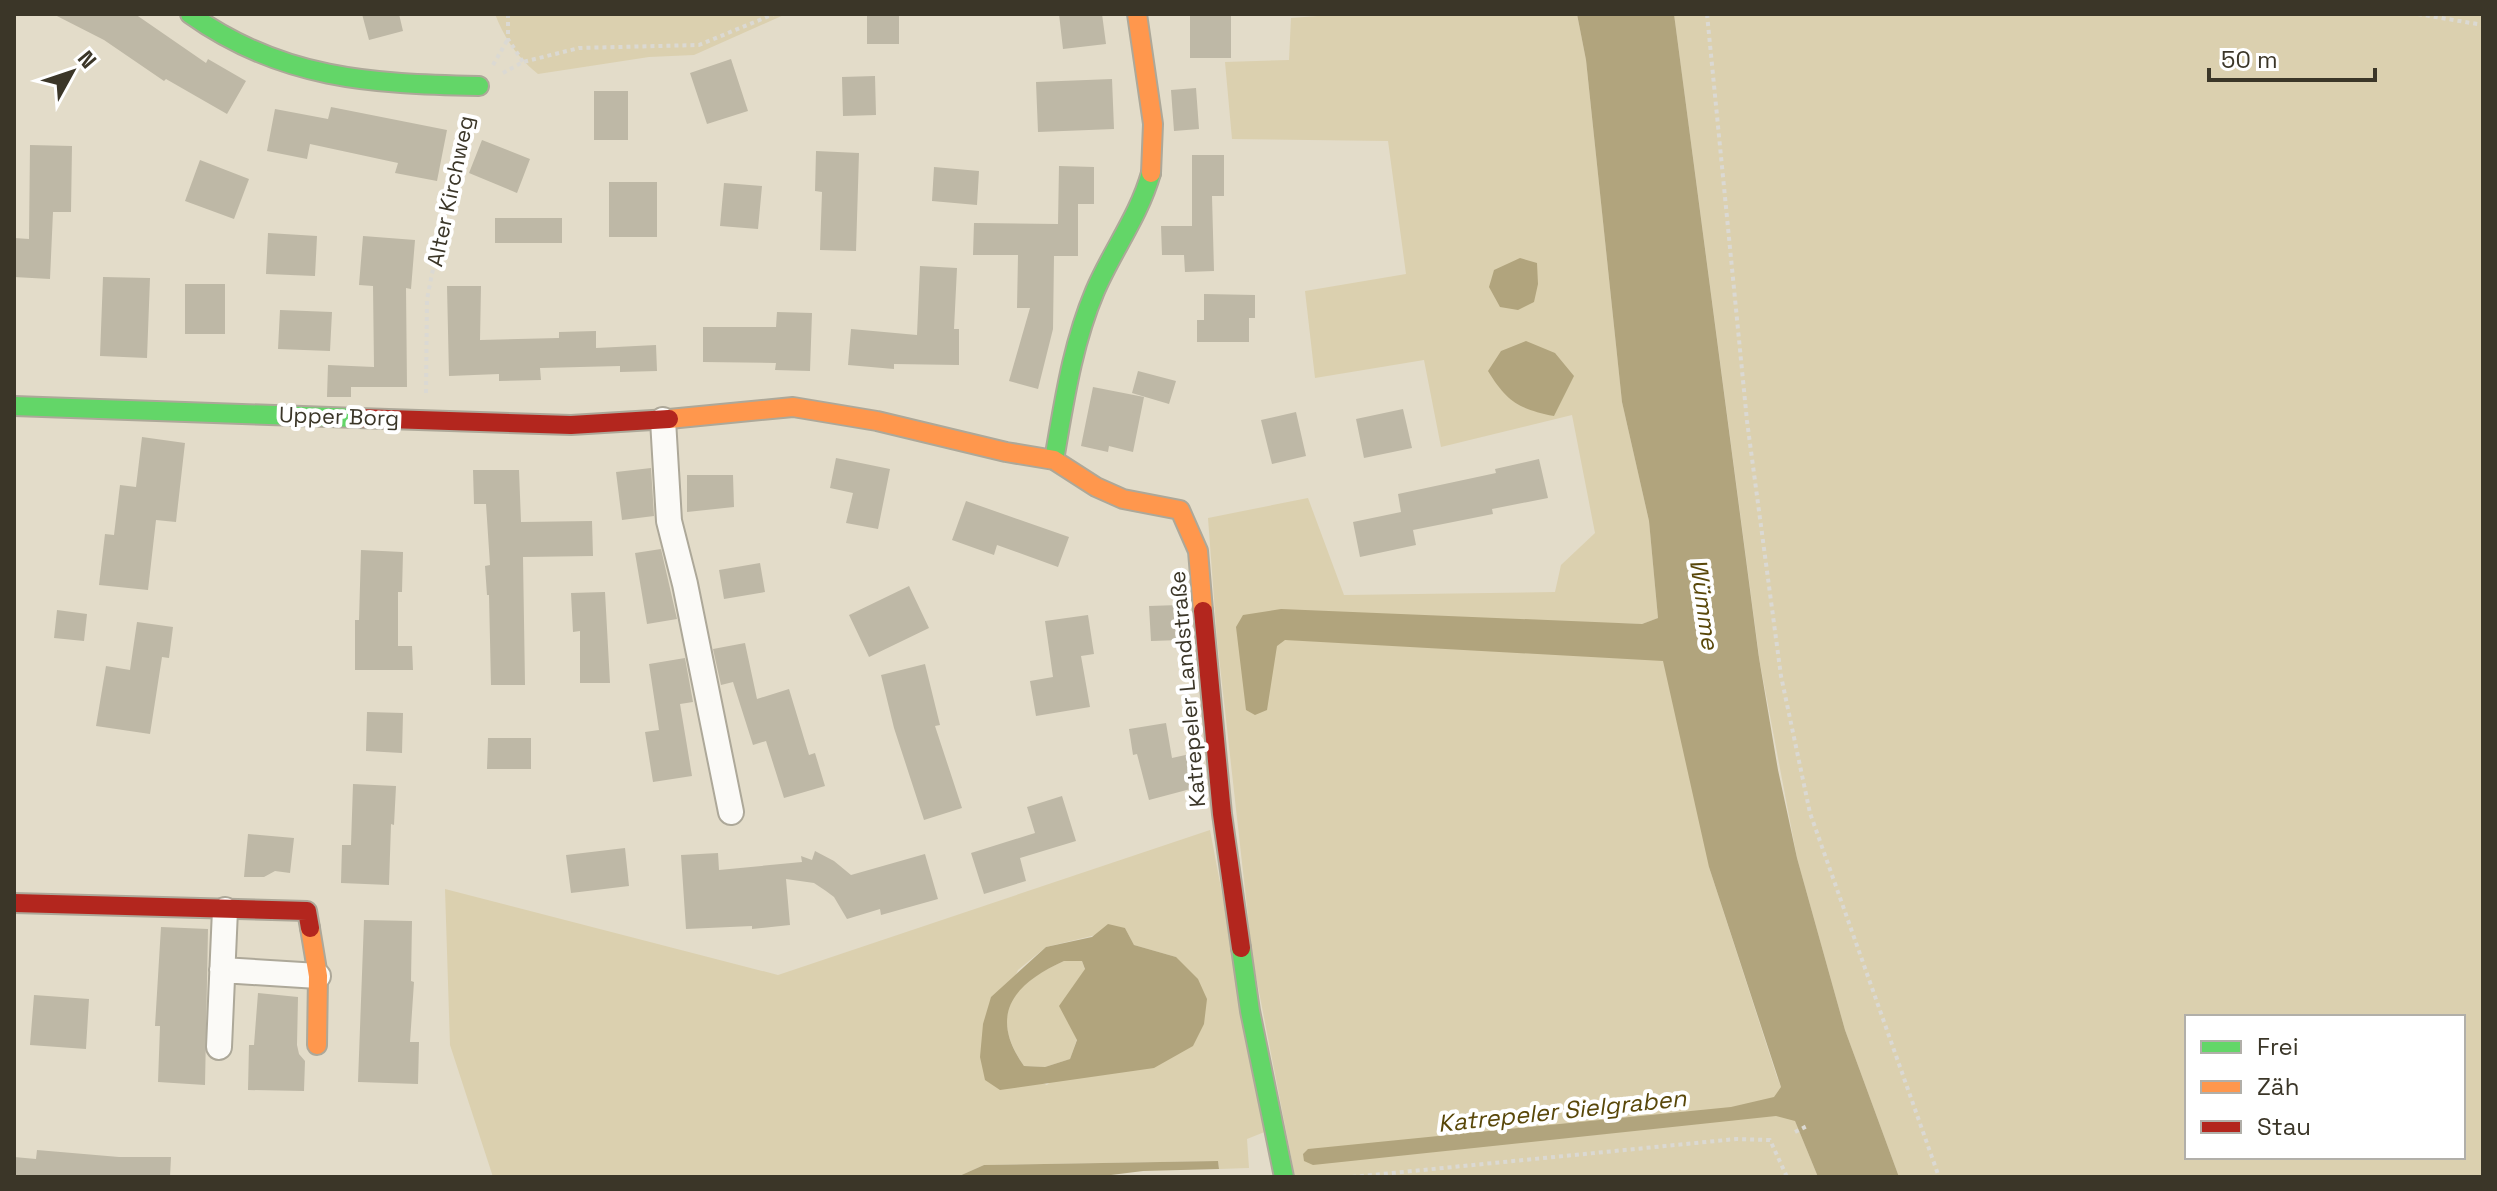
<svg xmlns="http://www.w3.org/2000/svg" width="2497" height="1191" font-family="'Space Grotesk',sans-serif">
<rect width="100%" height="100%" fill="#e3dcc9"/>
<!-- green -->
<path fill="#dbd0af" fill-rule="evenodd" d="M 495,14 L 786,14 L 694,55 L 649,57 L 538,74 C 518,58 504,38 495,14 Z
M 1344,14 L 1577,14 L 1586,60 L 1622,402 L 1649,521 L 1658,618 L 1642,624 L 1518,621 L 1236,637 L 1651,659 L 1759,656 L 1674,14 L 2483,14 L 2483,1177 L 1899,1177 L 1845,1030 L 1797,858 L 1759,658 L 1709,867 L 1777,1077 L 1818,1177 L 1295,1177 L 1253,961 L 1217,639 L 1208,518 L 1308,498 L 1344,595 L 1555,592 L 1561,565 L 1595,533 L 1572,415 L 1441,447 L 1424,360 L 1315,378 L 1305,291 L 1406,274 L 1388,141 L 1232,139 L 1225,62 L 1289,60 L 1291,18 ZM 2187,1017 L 2463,1017 L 2463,1157 L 2187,1157 Z
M 1210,830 L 1267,1131 L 1247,1139 L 1249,1168 L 1219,1169 L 1218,1161 L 984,1165 L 957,1177 L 493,1177 L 450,1045 L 445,889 L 778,975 ZM 1125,928 L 1134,945 L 1176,957 L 1047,1085 L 980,1057 L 1018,970 L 1046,947 Z
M 1064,961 L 1082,961 L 1085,970 L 1060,1006 L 1077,1039 L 1070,1059 L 1045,1067 L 1024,1066 C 988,1014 1012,984 1064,961 Z"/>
<!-- water -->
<path fill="#b1a47d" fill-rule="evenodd" d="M 1577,14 L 1674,14 L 1759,658 L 1778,770 L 1797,858 L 1845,1030 L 1899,1177 L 1818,1177 L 1795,1121 L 1776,1116 L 1313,1165 L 1304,1161 L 1303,1154 L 1308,1149 L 1731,1107 L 1774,1097 L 1781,1087 L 1709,867 L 1663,661 L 1285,640 L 1277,646 L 1267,710 L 1255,715 L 1246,710 L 1236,627 L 1243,615 L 1281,609 L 1642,624 L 1658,618 L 1649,521 L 1622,402 L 1586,60 Z
M 1520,258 L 1537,263 L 1538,284 L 1534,302 L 1518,310 L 1500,307 L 1489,287 L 1494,270 Z
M 1526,341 L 1555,353 L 1574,376 L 1554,416 C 1519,409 1507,402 1488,371 L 1501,351 Z
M 1108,924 L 1125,928 L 1134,945 L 1176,957 L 1198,979 L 1207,999 L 1204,1024 L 1193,1046 L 1154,1068 L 1000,1090 L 985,1080 L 980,1057 L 983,1024 L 991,997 L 1046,947 L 1092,937 ZM 1064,961 L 1082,961 L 1085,969 L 1059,1006 L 1077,1040 L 1070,1059 L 1045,1067 L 1024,1066 C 988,1015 1013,984 1064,961 Z
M 1218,1161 L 1219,1169 L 1143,1171 L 1095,1177 L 957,1177 L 984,1165 Z"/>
<!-- building -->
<path fill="#beb8a6" d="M 53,14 L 135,14 L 206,63 L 208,59 L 246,81 L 227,114 L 166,79 L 164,81 L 104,40 Z
M 362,14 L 399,14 L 403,31 L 369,40 Z
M 867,14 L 899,14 L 899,44 L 867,44 Z
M 1059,14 L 1102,14 L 1106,44 L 1063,49 Z
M 1190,14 L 1231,14 L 1231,58 L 1190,58 Z
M 731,59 L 748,111 L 707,124 L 690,73 Z
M 875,76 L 876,115 L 843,116 L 842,77 Z
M 1112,79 L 1114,129 L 1038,132 L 1036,82 Z
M 1196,88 L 1199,129 L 1174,131 L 1171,90 Z
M 594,91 L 628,91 L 628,140 L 594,140 Z
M 331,107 L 447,130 L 437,181 L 395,173 L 398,163 L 310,144 L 307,159 L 267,151 L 275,109 L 328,119 Z
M 482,140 L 530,159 L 517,193 L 469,173 Z
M 30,145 L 72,146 L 71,212 L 53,212 L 50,279 L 14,277 L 14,238 L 29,239 Z
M 816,151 L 859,153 L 856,251 L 820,250 L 822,192 L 815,191 Z
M 1192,155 L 1224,155 L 1224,196 L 1212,196 L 1214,271 L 1185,272 L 1184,255 L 1162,255 L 1161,226 L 1192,226 Z
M 200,160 L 249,179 L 234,219 L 185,201 Z
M 1059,166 L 1094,167 L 1094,204 L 1078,204 L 1078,256 L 1054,256 L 1053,329 L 1038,389 L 1009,381 L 1030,308 L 1017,308 L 1018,255 L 973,255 L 974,223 L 1058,224 Z
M 934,167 L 979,171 L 977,205 L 932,201 Z
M 609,182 L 657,182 L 657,237 L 609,237 Z
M 724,183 L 762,186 L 758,229 L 720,226 Z
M 495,218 L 562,218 L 562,243 L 495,243 Z
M 268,233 L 317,236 L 315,276 L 266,274 Z
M 363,236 L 415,240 L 411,289 L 406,288 L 407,387 L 351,387 L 351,397 L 327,397 L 328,365 L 374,367 L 373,286 L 359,285 Z
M 920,266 L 957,268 L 954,329 L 959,329 L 959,365 L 894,364 L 894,369 L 848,365 L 851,329 L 917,335 Z
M 103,277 L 150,278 L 147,358 L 100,356 Z
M 185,284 L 225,284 L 225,334 L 185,334 Z
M 447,286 L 481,286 L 480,340 L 559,338 L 559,332 L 596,331 L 596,348 L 656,345 L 657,371 L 620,372 L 620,366 L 540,368 L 541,380 L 499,381 L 499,374 L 449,376 Z
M 1204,294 L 1255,295 L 1255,318 L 1249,318 L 1249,342 L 1197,342 L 1197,320 L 1204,320 Z
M 280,310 L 332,312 L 330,351 L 278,349 Z
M 777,312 L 812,313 L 810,371 L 775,370 L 776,363 L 703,362 L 703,327 L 776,327 Z
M 1138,371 L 1176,381 L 1169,404 L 1132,393 Z
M 1093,387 L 1144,397 L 1133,452 L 1109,446 L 1108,452 L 1081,446 Z
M 1403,409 L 1412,448 L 1364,458 L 1356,419 Z
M 1296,412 L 1306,456 L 1272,464 L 1261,420 Z
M 142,437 L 185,443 L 176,522 L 156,520 L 148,590 L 99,585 L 105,534 L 114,535 L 120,485 L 136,487 Z
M 836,458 L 890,469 L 878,529 L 846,523 L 853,493 L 830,488 Z
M 1539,459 L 1548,498 L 1492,509 L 1493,514 L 1413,530 L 1416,545 L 1360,557 L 1353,522 L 1401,512 L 1398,494 L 1496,473 L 1495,469 Z
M 651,468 L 654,516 L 622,520 L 616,472 Z
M 473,470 L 519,470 L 521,522 L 592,521 L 593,556 L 523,557 L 525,685 L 491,685 L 489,595 L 487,595 L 485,566 L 490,565 L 486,504 L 474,504 Z
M 687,475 L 733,475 L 734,507 L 687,512 Z
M 966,501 L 1069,537 L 1058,567 L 997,545 L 994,555 L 952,540 Z
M 661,549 L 677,619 L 647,624 L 635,553 Z
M 361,550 L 403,552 L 402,592 L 398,592 L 398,646 L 412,646 L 413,670 L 355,670 L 355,620 L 359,620 Z
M 760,563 L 765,592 L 724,599 L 719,570 Z
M 909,586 L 929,628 L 869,657 L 849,615 Z
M 605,592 L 610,683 L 580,683 L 580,631 L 573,632 L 571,593 Z
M 1179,605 L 1181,640 L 1151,641 L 1149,606 Z
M 57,610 L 87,614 L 84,641 L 54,638 Z
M 1088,615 L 1094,654 L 1081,656 L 1090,707 L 1036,716 L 1030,681 L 1053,677 L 1045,621 Z
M 137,622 L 173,627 L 169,658 L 162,657 L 150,734 L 96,726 L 106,666 L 130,670 Z
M 745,643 L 757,699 L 789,689 L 809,755 L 815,753 L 825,786 L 784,798 L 766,741 L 753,745 L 733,682 L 721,685 L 713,649 Z
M 685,658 L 693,702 L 680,704 L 692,776 L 653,782 L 645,732 L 659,730 L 649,664 Z
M 925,664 L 940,725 L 935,726 L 962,808 L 924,820 L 894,728 L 881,675 Z
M 367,712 L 403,713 L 402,753 L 366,751 Z
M 1166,723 L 1172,758 L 1190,754 L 1198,787 L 1149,800 L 1137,754 L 1133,755 L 1129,729 Z
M 488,738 L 531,738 L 531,769 L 487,769 Z
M 353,784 L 396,786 L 394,825 L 391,824 L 389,885 L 341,883 L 342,845 L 351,845 Z
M 1062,796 L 1076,841 L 1020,858 L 1026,881 L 984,894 L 971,853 L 1035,833 L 1027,807 Z
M 248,834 L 294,838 L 290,873 L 275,871 L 264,877 L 244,877 Z
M 625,848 L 629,886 L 571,893 L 566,855 Z
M 815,851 L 834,861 L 851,875 L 925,854 L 938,899 L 881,915 L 880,909 L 847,919 L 834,897 L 826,891 L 814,883 L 786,879 L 790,925 L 752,929 L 752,926 L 686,929 L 681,855 L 718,853 L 719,870 L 802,862 L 801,856 L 812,860 Z
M 364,920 L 412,921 L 411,981 L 414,982 L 410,1042 L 419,1042 L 418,1084 L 358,1082 Z
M 161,927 L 208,929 L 205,1085 L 158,1082 L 160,1026 L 155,1026 Z
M 258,993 L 298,997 L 297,1045 L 299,1054 L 305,1061 L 304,1091 L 248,1090 L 249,1045 L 254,1045 Z
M 34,995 L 89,999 L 86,1049 L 30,1045 Z
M 37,1150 L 119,1157 L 171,1157 L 170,1177 L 14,1177 L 14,1157 L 36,1159 Z"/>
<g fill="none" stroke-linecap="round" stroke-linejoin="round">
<!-- street casing -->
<g stroke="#ada899" stroke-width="28">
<path id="street" d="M 663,420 L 669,521 L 685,584 L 731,812
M 222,970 L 318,976
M 219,1047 L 225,910"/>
</g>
<!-- fast casing -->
<g stroke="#ada899" stroke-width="22">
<path id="fast" d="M 190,14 C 281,79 371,84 479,86
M 14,406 L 358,418
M 1054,460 C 1064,403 1072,345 1095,291 C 1112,251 1139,216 1151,173
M 1241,948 L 1250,1011 L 1284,1177"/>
</g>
<!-- slow casing -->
<g stroke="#ada899" stroke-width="22">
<path id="slow" d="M 1137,14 L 1153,124 L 1151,173
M 669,419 L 793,407 L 877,421 L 1006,452 L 1054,460 L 1096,487 L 1123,499 L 1180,510 L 1198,551 L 1203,611
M 310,928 L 318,976 L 317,1045"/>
</g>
<!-- jam casing -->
<g stroke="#ada899" stroke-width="22">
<path id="jam" d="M 358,418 L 571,425 L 669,419
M 1203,611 L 1222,814 L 1241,948
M 14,903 L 307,911 L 310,928"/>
</g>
<!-- path -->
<path stroke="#dbd9d3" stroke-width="4" stroke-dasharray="4 4" stroke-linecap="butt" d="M 508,14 L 508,39 L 523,62
M 1707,14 L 1747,421 L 1781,676 L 1810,813 L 1939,1177
M 2418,14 L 2483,25
M 493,65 L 508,39
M 503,73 L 523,62 L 579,48 L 699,45 L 774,14
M 426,393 L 427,299 L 464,114
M 1795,1132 L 1809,1125
M 1352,1177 L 1736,1139 L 1770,1140 L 1787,1177"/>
<!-- street -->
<use href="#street" stroke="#fbfaf7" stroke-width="24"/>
<!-- fast -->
<use href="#fast" stroke="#63d668" stroke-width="18"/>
<!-- slow -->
<use href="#slow" stroke="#ff974d" stroke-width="18"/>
<!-- jam -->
<use href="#jam" stroke="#b3261e" stroke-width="18"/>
</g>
<g text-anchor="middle" stroke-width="8" stroke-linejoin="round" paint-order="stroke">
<!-- street labels -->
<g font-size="22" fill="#3b3628" stroke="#fff">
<text transform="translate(450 191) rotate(-78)" y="8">Alter Kirchweg</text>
<text transform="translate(339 416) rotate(2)" y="8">Upper Borg</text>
<text transform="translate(1187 689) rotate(-95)" y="8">Katrepeler Landstraße</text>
</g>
<!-- water labels -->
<g font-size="24" font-style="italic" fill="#594709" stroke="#fff">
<text transform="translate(1704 604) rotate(82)" y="8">Wümme</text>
<text transform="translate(1562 1111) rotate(-6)" y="8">Katrepeler Sielgraben</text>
</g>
</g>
<!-- border -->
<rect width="2497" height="1191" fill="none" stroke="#3b3628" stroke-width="32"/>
<!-- legend -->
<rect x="2185" y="1015" width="280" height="144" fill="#ffffff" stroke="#b1afa9" stroke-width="2"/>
<rect x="2201" y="1041" width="40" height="12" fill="#63d668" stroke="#b1afa9" stroke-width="2"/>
<text x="2257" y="1055" font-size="24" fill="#3b3628">Frei</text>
<rect x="2201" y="1081" width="40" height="12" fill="#ff974d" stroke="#b1afa9" stroke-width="2"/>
<text x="2257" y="1095" font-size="24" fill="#3b3628">Zäh</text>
<rect x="2201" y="1121" width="40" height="12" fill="#b3261e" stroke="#b1afa9" stroke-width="2"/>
<text x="2257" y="1135" font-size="24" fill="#3b3628">Stau</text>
<!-- north arrow -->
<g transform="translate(72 72) rotate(50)" stroke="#ffffff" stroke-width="6" paint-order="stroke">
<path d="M0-6L14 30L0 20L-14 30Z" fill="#3b3628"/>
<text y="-12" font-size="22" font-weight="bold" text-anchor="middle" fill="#3b3628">N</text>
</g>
<!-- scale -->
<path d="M2209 68v12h166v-12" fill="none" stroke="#3b3628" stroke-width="4"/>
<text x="2221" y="68" font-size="24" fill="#3b3628" stroke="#ffffff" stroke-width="6" paint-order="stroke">50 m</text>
</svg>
